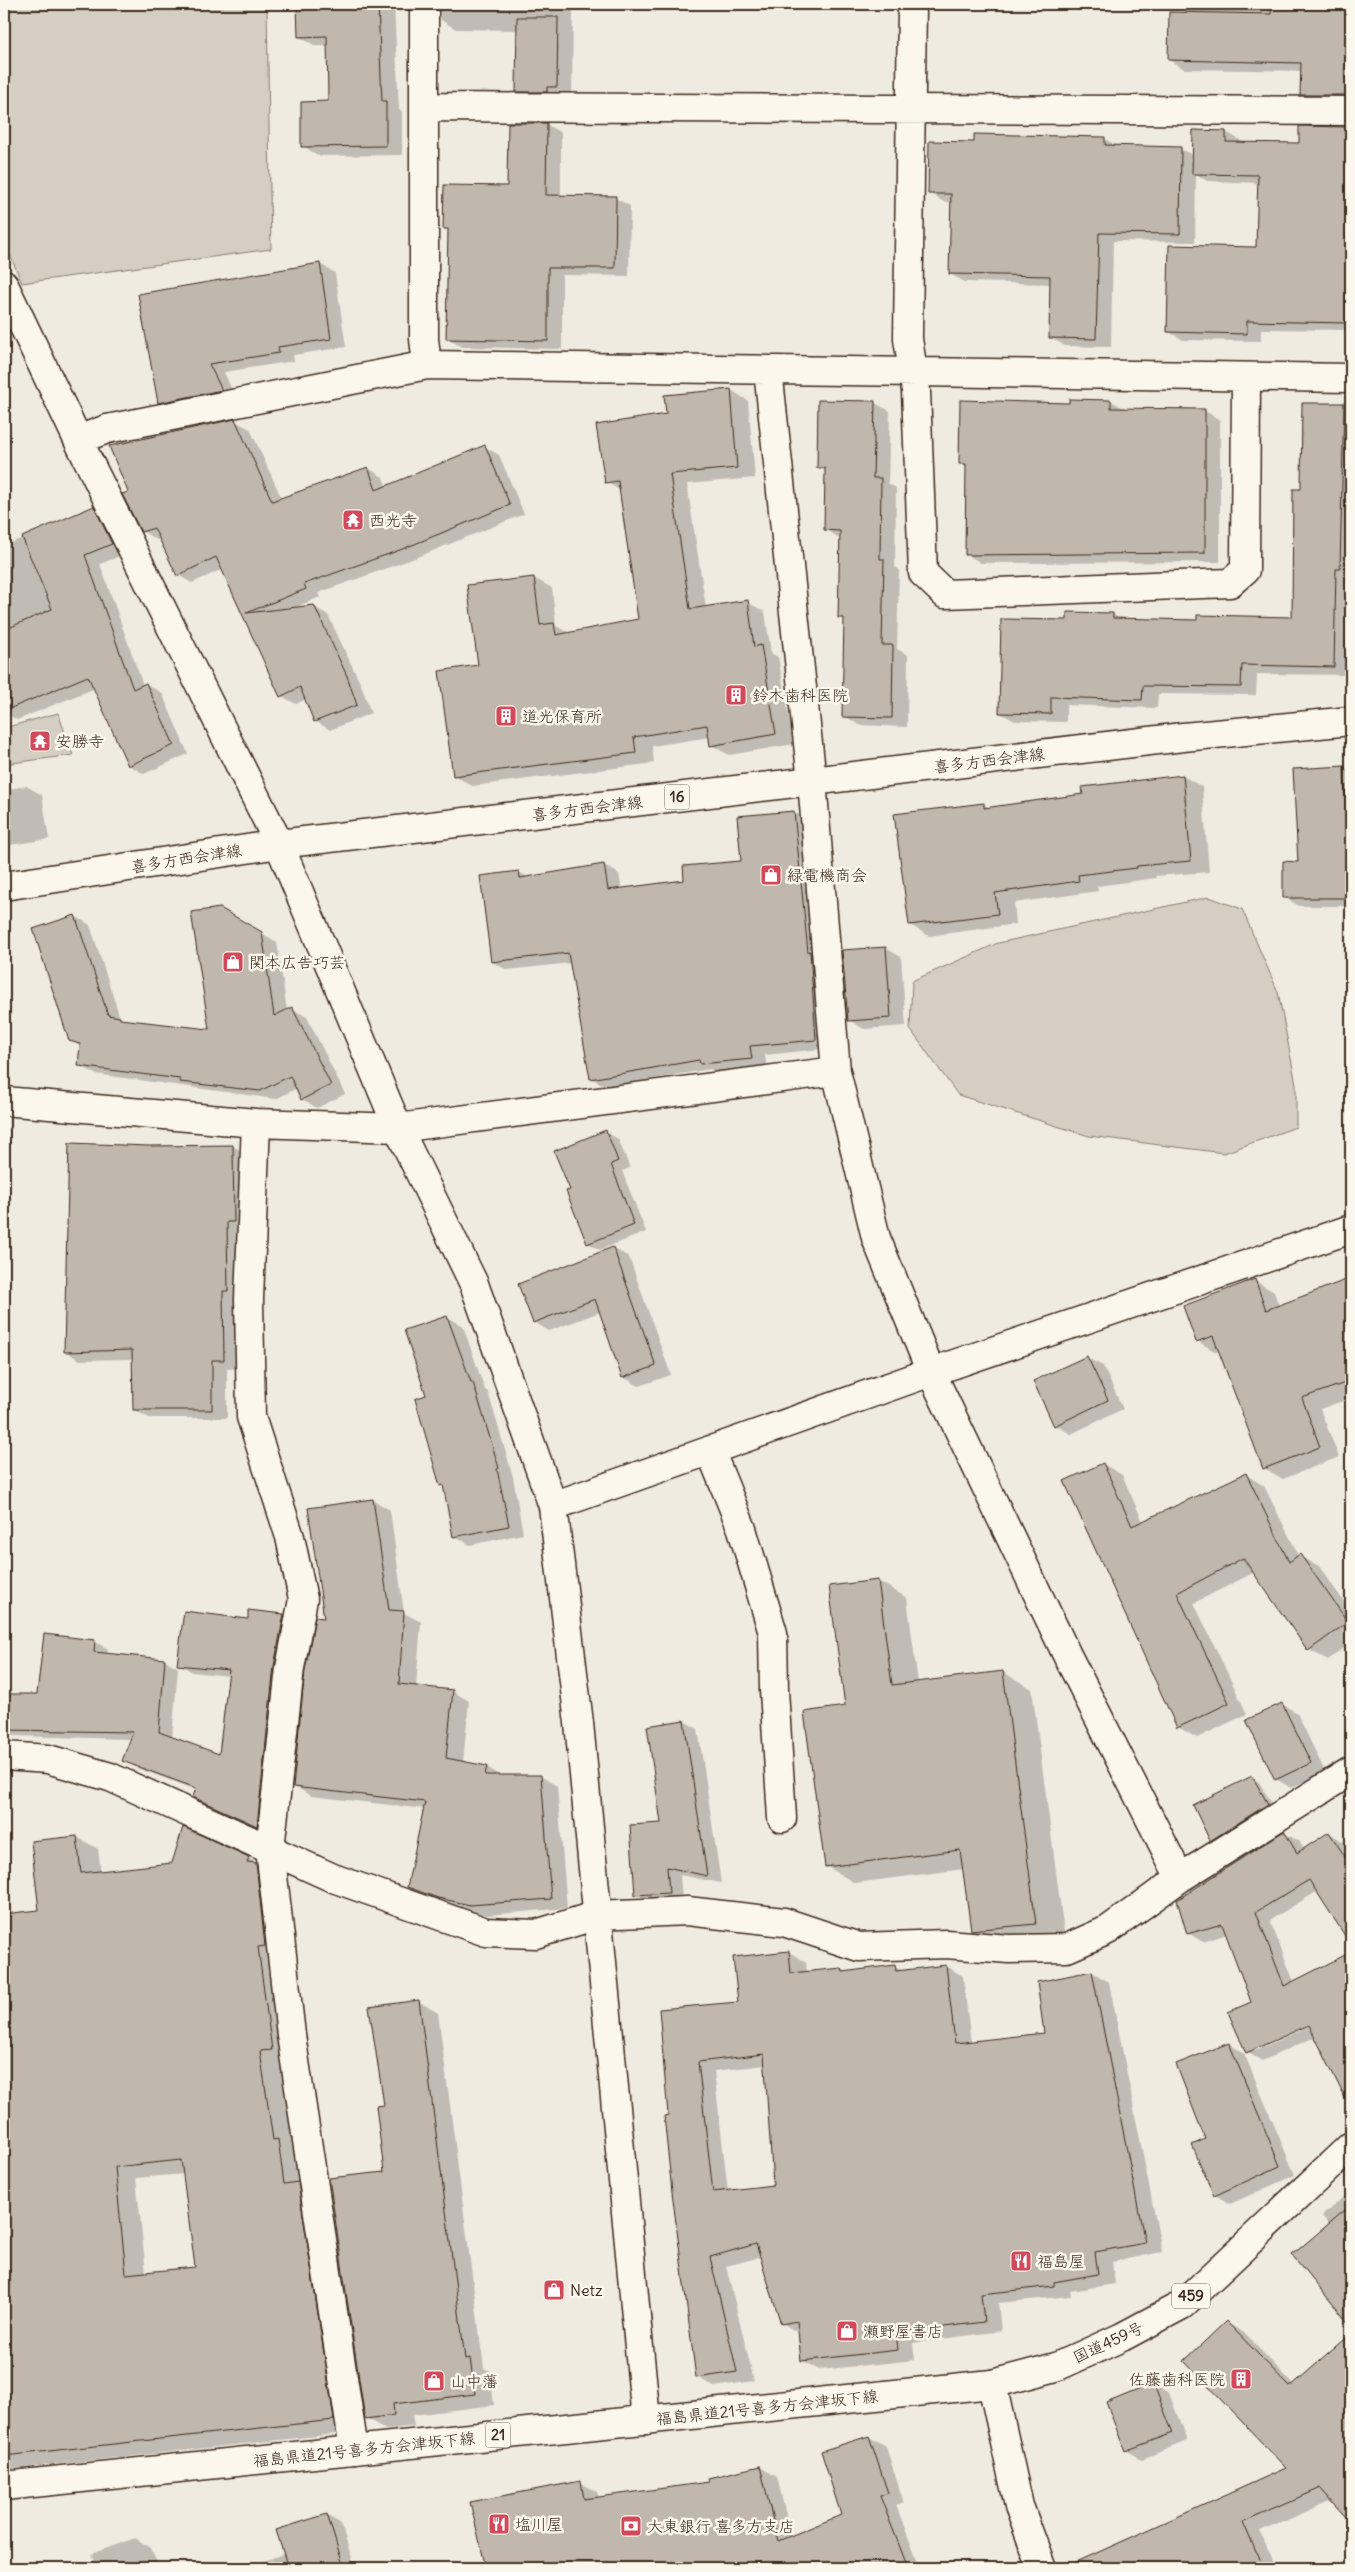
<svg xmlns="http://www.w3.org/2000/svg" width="1355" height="2572" font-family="Delius,'Klee One',sans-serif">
<rect width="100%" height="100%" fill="#f0ebe0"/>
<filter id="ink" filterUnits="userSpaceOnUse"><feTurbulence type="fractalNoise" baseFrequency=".02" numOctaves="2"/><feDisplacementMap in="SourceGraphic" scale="10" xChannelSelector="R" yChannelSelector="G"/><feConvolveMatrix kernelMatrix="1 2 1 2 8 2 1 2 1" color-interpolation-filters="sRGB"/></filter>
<g filter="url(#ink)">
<!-- green -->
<path fill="#d5cec3" stroke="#887c70" d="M 4,4 L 267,4 L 271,249 L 22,283 L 4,241 Z
M 58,713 L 73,755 L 4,764 L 4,728 Z
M 1209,897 L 1242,909 L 1278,992 L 1296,1084 L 1296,1127 L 1224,1153 L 1089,1136 L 958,1095 L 910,1029 L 912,981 L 998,943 Z"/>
<!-- shadow -->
<path fill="#0003" fill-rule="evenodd" d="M 298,4 L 394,4 L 399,110 L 402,111 L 402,155 L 319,156 L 303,146 L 330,102 L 329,46 L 316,46 L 299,37 Z
M 439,4 L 573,4 L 572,95 L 533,100 L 517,91 L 518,30 L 456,29 L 441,20 Z
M 1185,4 L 1351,4 L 1351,103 L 1317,103 L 1301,94 L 1302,71 L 1184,69 L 1169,60 L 1185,14 Z
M 546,124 L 561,133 L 561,197 L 615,198 L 630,206 L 629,276 L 562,275 L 562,349 L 462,347 L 448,339 L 449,230 L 445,228 L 508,187 Z
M 1301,128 L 1351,129 L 1351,330 L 1261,329 L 1261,341 L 1183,340 L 1169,332 L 1257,248 L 1259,183 L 1207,181 L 1196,174 L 1195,242 L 1113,241 L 1111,347 L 1065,346 L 1050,337 L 1052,284 L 965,282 L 950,274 L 952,202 L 944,202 L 929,193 L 975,143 L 1105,139 L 1119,147 L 1181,149 L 1194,156 L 1226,132 L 1240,140 L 1240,143 L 1300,144 Z
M 320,264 L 335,273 L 346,347 L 293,355 L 294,361 L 224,372 L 236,399 L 175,411 L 159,402 Z
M 731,390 L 748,401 L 755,478 L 687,484 L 706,608 L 747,602 L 765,612 L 771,653 L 778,657 L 794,744 L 729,755 L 711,745 L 710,737 L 652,746 L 654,763 L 472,786 L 454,775 L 480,666 L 534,578 L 552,588 L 556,626 L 570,633 L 639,620 L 621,491 L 606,482 L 667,415 Z
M 1111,401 L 1126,409 L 1205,411 L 1220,420 L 1220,562 L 981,563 L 966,554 L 967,468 L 960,463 L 1071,404 Z
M 875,403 L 890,411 L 888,483 L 896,488 L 895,567 L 899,569 L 897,649 L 908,655 L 907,727 L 859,725 L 844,716 L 845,620 L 839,617 L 841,539 L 826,530 L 827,472 L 818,467 Z
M 1343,405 L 1351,409 L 1349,675 L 1257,674 L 1256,695 L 1158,694 L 1157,708 L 1066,705 L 1066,722 L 1015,721 L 1000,713 L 1068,621 L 1112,614 L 1122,620 L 1198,622 L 1293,618 L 1303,490 Z
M 235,421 L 250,429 L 282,499 L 368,468 L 383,477 L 387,488 L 485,447 L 499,455 L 524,514 L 415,558 L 318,593 L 320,597 L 294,608 L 313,606 L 328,615 L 361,685 L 371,713 L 330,730 L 315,721 L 306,699 L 296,704 L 281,696 L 223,569 L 192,583 L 178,575 L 160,539 L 157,540 L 142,531 Z
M 94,508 L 109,517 L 127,553 L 100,564 L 143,685 L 146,684 L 162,693 L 188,754 L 144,774 L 129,765 L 95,688 L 17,720 L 4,712 L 4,546 Z
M 1343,768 L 1351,772 L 1351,906 L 1299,906 L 1284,897 Z
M 1183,776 L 1202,787 L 1209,872 L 1155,876 L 1156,878 L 1097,886 L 1098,891 L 1014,903 L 1016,924 L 929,936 L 910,925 L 983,804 L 990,808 L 1084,795 Z
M 26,786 L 42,795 L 49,839 L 4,846 L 4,790 Z
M 794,812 L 809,821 L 831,1048 L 765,1055 L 767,1067 L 716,1073 L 710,1069 L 607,1087 L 591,1078 L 571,963 L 507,970 L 492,962 L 481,877 L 519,872 L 529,878 L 604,865 L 619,874 L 622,890 L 685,881 L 743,862 Z
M 220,909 L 277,942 L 287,1011 L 292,1009 L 307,1017 L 345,1094 L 317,1108 L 302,1099 L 297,1088 L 276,1099 L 95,1074 L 80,1065 L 81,1047 L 70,1040 L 75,916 L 90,925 L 120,1018 L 125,1021 L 210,1030 Z
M 886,948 L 901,957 L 906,1026 L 864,1029 L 849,1020 Z
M 606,1132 L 618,1139 L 630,1168 L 622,1171 L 646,1232 L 600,1250 L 588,1243 L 572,1190 Z
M 233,1146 L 248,1155 L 239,1368 L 227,1369 L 227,1418 L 149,1418 L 134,1410 L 133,1359 L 80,1360 L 65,1351 L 149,1147 Z
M 4,1205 L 9,1208 L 9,1245 L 4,1245 Z
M 613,1248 L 629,1257 L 671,1375 L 639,1386 L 623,1377 L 600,1312 L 549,1331 L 534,1322 Z
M 1351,1280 L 1351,1398 L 1320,1409 L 1339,1457 L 1283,1479 L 1264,1468 L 1220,1351 L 1216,1352 L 1197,1341 L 1255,1281 L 1274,1292 L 1279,1306 Z
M 447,1317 L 463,1326 L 485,1390 L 488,1392 L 513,1477 L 523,1534 L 470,1545 L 455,1536 L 444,1487 L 441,1485 Z
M 1087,1358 L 1103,1366 L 1123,1409 L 1071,1434 L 1055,1425 L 1035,1382 Z
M 1103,1464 L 1122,1475 L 1143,1522 L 1246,1475 L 1264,1486 L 1299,1556 L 1319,1566 L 1351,1612 L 1351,1643 L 1328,1660 L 1309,1650 L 1255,1572 L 1194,1603 L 1247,1714 L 1197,1738 L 1178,1727 Z
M 373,1500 L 390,1510 L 404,1613 L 421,1622 L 416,1687 L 452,1691 L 469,1701 L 463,1762 L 487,1767 L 503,1777 L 540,1776 L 557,1786 L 567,1908 L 488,1915 L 456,1908 L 425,1897 L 408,1887 L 425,1809 L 311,1796 L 294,1786 L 325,1620 Z
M 878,1581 L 907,1598 L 918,1683 L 1003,1672 L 1032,1689 L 1065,1940 L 1002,1946 L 972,1930 L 964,1869 L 855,1883 L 826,1866 L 846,1707 Z
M 250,1612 L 284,1615 L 297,1623 L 270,1833 L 194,1797 L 197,1790 L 137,1768 L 124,1760 L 132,1739 L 14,1736 L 4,1730 L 4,1695 L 38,1696 L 95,1642 L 108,1649 L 107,1655 L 165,1660 L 178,1668 L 172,1738 L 220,1755 L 229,1676 L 192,1672 L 179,1664 L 249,1620 Z
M 1282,1704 L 1297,1713 L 1325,1772 L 1291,1788 L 1276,1779 Z
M 684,1721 L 698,1729 L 721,1883 L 680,1875 L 682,1900 L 651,1903 L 637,1894 L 662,1824 L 648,1727 Z
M 1252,1778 L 1259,1782 L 1275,1809 L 1218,1844 L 1211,1840 Z
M 1284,1833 L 1299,1841 L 1304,1850 L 1329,1833 L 1344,1842 L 1351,1853 L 1351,1943 L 1318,1891 L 1270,1920 L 1294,1982 L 1351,1954 L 1351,2079 L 1349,2080 L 1317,2036 L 1262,2061 L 1247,2052 L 1253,2003 L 1227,1934 L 1203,1942 L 1188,1933 ZM 1315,2021 L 1316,2023 L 1255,2051 L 1255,2048 Z
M 77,1837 L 98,1849 L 101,1872 L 248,1858 L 270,1870 L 293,2062 L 281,2063 L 293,2149 L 299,2153 L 354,2432 L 4,2470 L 4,1915 L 40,1911 ZM 184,2174 L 197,2268 L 146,2273 L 136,2178 Z
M 789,1952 L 806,1962 L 807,1973 L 842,1969 L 848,1973 L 895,1967 L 903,1971 L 946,1966 L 963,1976 L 971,2043 L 1045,2034 L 1092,1972 L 1109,1982 L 1162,2252 L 1112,2262 L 1115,2284 L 1070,2291 L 1071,2296 L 998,2303 L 1001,2331 L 913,2343 L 915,2360 L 819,2370 L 802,2360 L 800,2334 L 782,2323 L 761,2257 L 726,2266 L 754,2381 L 714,2387 L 697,2377 L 661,2011 L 739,2004 ZM 766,2065 L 774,2187 L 728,2191 L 714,2071 Z
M 418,2001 L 438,2013 L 484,2368 L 490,2371 L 494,2405 L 412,2415 L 414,2426 L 386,2430 L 366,2418 L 385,2173 L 385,2106 Z
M 1229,2044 L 1244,2053 L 1295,2175 L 1230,2204 L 1215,2195 L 1207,2140 Z
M 1351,2190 L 1351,2322 L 1347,2320 L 1330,2225 L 1322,2216 Z
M 1226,2322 L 1244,2333 L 1294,2385 L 1351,2335 L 1351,2521 L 1333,2500 L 1260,2532 L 1276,2568 L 1109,2568 L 1102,2552 L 1288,2468 Z
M 1153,2384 L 1169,2393 L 1187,2441 L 1142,2459 L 1126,2450 Z
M 869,2437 L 886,2447 L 904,2503 L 896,2505 L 920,2568 L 491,2568 L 490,2565 L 580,2482 L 597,2492 L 599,2498 L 710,2483 L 760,2467 L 777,2477 L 791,2537 L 842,2516 Z
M 327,2515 L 341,2524 L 355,2568 L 247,2568 L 285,2553 Z
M 135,2538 L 151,2548 L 159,2568 L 92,2568 L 96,2567 L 91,2554 Z"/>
<!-- building -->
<path fill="#c0b8ad" stroke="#3b2a1e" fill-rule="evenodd" d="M 297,4 L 378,4 L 382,101 L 386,101 L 386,146 L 301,147 L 301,102 L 328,101 L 327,36 L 298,37 Z
M 1271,4 L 1347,4 L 1347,32 L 1350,32 L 1349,95 L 1300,95 L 1301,63 L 1168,60 L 1169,12 L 1271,14 Z
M 517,17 L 558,17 L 557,87 L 547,87 L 547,92 L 516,92 Z
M 508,123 L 547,123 L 546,195 L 616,196 L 615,268 L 548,268 L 548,341 L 446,339 L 448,229 L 443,229 L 444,185 L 507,186 Z
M 1299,126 L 1348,127 L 1348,129 L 1351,129 L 1351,237 L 1349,237 L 1347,323 L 1247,321 L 1247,334 L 1167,332 L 1169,245 L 1256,247 L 1258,175 L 1192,174 L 1193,130 L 1226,131 L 1226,142 L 1299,143 Z
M 974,134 L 1105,137 L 1105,145 L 1181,147 L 1180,234 L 1099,233 L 1096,339 L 1049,338 L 1050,276 L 949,274 L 951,194 L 928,194 L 929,141 L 974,142 Z
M 320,263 L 331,339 L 278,347 L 279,353 L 209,364 L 222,390 L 158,403 L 138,294 Z
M 731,389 L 737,468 L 670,474 L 690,609 L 748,600 L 754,647 L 761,645 L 776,734 L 710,746 L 707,725 L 634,737 L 636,753 L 453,776 L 439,671 L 478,665 L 467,585 L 534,577 L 540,625 L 554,623 L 556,635 L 638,619 L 618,481 L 605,483 L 596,425 L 666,414 L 664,395 Z
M 1069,399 L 1111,400 L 1111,408 L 1205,409 L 1205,553 L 965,555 L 966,464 L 959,464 L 960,400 L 1069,403 Z
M 818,400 L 875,401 L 873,478 L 881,478 L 880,559 L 884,559 L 882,645 L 893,645 L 892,718 L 842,717 L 844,618 L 838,618 L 840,531 L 824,530 L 825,468 L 817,468 Z
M 1302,403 L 1344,403 L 1340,569 L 1336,569 L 1334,667 L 1242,665 L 1241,687 L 1143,686 L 1142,700 L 1051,697 L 1051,714 L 999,713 L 1001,619 L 1067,620 L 1067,612 L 1113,613 L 1113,618 L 1197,620 L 1197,615 L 1292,617 L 1293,489 L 1301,489 Z
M 235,419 L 272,501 L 368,467 L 376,490 L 485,445 L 510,505 L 400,550 L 304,584 L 306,589 L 246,613 L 314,605 L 347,676 L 357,705 L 314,722 L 300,687 L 280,697 L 216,557 L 177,576 L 154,528 L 141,532 L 122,494 L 128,492 L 109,446 Z
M 94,506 L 112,544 L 85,555 L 133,689 L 146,683 L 174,745 L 128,766 L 88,676 L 4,711 L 4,630 L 52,609 L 22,537 Z
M 1344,766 L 1348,862 L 1351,862 L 1351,898 L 1283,898 L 1283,861 L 1298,862 L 1293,769 Z
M 1183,775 L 1191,861 L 1137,866 L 1137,868 L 1078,875 L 1079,881 L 995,893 L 998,914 L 909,925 L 894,814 L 984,803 L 984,808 L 1083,794 L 1082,787 Z
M 794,811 L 808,952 L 810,951 L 816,1040 L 750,1046 L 752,1059 L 700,1064 L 699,1060 L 590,1079 L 568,953 L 491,962 L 480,876 L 519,871 L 520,878 L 604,864 L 608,890 L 684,880 L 683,866 L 741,861 L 737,816 Z
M 220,908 L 262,932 L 274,1016 L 292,1007 L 331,1085 L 301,1100 L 290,1076 L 260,1091 L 180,1082 L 180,1079 L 78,1066 L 80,1044 L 69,1041 L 33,929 L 75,915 L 108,1015 L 120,1017 L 120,1019 L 209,1029 L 191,912 Z
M 886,947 L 891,1018 L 848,1021 L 842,950 Z
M 606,1130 L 618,1161 L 611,1164 L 634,1225 L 587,1244 L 566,1191 L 570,1190 L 554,1151 Z
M 69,1143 L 149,1146 L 233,1145 L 234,1222 L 227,1222 L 228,1291 L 223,1291 L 224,1360 L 212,1360 L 212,1410 L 133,1410 L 132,1350 L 64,1352 Z
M 613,1247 L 656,1366 L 622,1378 L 595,1299 L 533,1323 L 518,1284 Z
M 1351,1278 L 1351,1381 L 1302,1398 L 1320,1447 L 1263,1469 L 1213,1336 L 1196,1342 L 1183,1306 L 1255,1279 L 1266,1310 Z
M 447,1316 L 471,1382 L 473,1382 L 499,1468 L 497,1469 L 509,1526 L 453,1537 L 443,1485 L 440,1486 L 415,1399 L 426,1395 L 404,1330 Z
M 1087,1356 L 1108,1400 L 1054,1426 L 1033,1381 Z
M 1103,1463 L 1132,1526 L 1246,1473 L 1289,1562 L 1300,1554 L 1348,1622 L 1308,1651 L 1243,1558 L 1177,1593 L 1229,1703 L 1177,1728 L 1064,1481 Z
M 373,1499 L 389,1610 L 404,1611 L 399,1684 L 453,1690 L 446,1758 L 487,1766 L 485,1775 L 541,1775 L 551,1899 L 470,1905 L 438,1898 L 407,1887 L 425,1802 L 293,1787 L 305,1670 L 315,1617 L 324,1618 L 308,1508 Z
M 878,1580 L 892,1685 L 1003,1671 L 1036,1924 L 971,1930 L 960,1850 L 825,1867 L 804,1712 L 845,1706 L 829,1586 Z
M 248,1610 L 284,1614 L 274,1666 L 257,1826 L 193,1797 L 196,1788 L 122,1761 L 133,1732 L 4,1730 L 4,1694 L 37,1694 L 44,1634 L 95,1640 L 94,1652 L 165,1659 L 159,1732 L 219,1754 L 229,1670 L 177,1665 L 184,1611 L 248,1619 Z
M 1282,1703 L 1311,1763 L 1275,1780 L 1246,1720 Z
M 684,1720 L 707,1876 L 667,1867 L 669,1893 L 635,1895 L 630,1825 L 661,1823 L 647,1726 Z
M 1252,1776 L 1268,1804 L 1210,1841 L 1193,1805 Z
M 183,1827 L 249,1857 L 247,1862 L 256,1863 L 265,1946 L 258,1947 L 272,2050 L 260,2051 L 273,2140 L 278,2139 L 284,2184 L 298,2182 L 334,2420 L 4,2456 L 4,1914 L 39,1910 L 31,1841 L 77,1836 L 81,1873 L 172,1863 ZM 181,2160 L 195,2267 L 126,2274 L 115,2167 Z
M 1284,1831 L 1297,1853 L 1329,1832 L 1351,1866 L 1351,1945 L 1309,1880 L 1256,1912 L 1284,1986 L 1351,1952 L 1351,2110 L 1309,2025 L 1246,2053 L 1228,2012 L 1251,2002 L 1222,1924 L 1187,1934 L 1177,1900 Z
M 789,1951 L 791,1973 L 842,1968 L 843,1972 L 895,1965 L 896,1971 L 946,1965 L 955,2043 L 1044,2033 L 1037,1982 L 1092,1971 L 1145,2243 L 1095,2252 L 1098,2274 L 1054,2282 L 1054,2286 L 981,2294 L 984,2322 L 896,2333 L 898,2350 L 801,2361 L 797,2321 L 781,2324 L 756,2244 L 710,2257 L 737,2372 L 696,2378 L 672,2192 L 664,2116 L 668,2115 L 659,2009 L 738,2002 L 733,1957 ZM 764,2054 L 773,2185 L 713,2192 L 698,2062 Z
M 419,2000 L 465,2359 L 470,2358 L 475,2394 L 393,2404 L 394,2415 L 365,2419 L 329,2178 L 384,2172 L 376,2106 L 384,2105 L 369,2007 Z
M 1229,2043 L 1280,2166 L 1214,2196 L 1192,2145 L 1205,2139 L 1176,2064 Z
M 1351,2205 L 1351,2326 L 1292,2255 Z
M 1226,2321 L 1290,2387 L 1351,2334 L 1351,2523 L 1320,2488 L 1243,2522 L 1263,2568 L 1063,2568 L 1286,2468 L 1184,2361 Z
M 1153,2383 L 1173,2433 L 1125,2451 L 1106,2402 Z
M 869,2436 L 888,2493 L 880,2496 L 908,2568 L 486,2568 L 470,2502 L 581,2481 L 584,2499 L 709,2482 L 708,2478 L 760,2466 L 778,2541 L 841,2515 L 821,2451 Z
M 327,2514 L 344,2568 L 288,2568 L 276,2530 Z"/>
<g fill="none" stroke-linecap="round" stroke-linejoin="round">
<!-- minor casing -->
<g stroke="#3b2a1e" stroke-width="31">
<path id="minor" d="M 424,4 L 424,339 L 427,365
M 912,4 L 908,339 L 916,391 L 923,573 L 945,594 L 1230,583 L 1245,570 L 1246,377
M 425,107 L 1351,111
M 4,285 L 78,440 L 279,844 L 398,1128 L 474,1284 L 553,1506 L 579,1723 L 646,2420
M 768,370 L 812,781 L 836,1071 L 876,1238 L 931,1372 L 1067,1655 L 1180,1878
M 78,440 L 107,429 L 427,365 L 1351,378
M 4,1101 L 256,1123 L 398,1128 L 836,1071
M 256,1123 L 249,1299 L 251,1417 L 290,1537 L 303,1599 L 290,1668 L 270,1849 L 291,2035 L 354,2450
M 710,1450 L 742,1529 L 773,1633 L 774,1690 L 782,1818
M 553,1506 L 931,1372 L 1351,1229
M 4,1756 L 48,1759 L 110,1777 L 333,1878 L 486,1932 L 536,1934 L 597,1915 L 687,1911 L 784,1922 L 859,1947 L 946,1944 L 1009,1949 L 1067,1948 L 1108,1930 L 1180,1878 L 1351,1771"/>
</g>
<!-- major casing -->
<g stroke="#3b2a1e" stroke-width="31">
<path id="major" d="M 4,886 L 279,844 L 1183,737 L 1351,721
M 4,2486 L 992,2384"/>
</g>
<!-- highway casing -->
<g stroke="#3b2a1e" stroke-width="31">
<path id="highway" d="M 1042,2568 L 1019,2506 L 992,2384 L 1056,2367 L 1122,2337 L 1182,2305 L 1351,2146"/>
</g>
<!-- minor -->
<use href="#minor" stroke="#fbf7ec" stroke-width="28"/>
<!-- major -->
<use href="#major" stroke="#fbf7ec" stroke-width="28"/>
<!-- highway -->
<use href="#highway" stroke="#fbf7ec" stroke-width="28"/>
</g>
</g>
<!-- icons -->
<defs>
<g id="temple-square" transform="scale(1.125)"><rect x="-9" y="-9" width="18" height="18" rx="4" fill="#d1495b" stroke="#fbf7ec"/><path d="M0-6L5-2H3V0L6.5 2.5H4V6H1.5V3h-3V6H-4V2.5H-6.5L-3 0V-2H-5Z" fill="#fff"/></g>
<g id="building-square" transform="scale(1.125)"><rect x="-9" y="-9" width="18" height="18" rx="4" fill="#d1495b" stroke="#fbf7ec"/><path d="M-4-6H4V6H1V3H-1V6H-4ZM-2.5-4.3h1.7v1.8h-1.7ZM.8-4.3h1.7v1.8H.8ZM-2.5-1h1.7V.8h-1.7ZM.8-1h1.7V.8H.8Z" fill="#fff"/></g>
<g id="shop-square" transform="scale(1.125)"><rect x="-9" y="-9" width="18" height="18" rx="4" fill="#d1495b" stroke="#fbf7ec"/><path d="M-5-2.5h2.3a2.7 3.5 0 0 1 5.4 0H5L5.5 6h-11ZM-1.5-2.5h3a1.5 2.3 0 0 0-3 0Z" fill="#fff"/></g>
<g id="restaurant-square" transform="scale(1.125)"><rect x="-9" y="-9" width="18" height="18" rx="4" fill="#d1495b" stroke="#fbf7ec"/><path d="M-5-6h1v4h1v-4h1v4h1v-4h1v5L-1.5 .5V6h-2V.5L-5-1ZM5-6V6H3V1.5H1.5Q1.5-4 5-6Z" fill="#fff"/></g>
<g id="bank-square" transform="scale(1.125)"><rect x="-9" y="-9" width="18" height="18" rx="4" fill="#d1495b" stroke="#fbf7ec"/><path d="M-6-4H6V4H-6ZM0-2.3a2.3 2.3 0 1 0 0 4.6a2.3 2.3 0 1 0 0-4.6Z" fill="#fff"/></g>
</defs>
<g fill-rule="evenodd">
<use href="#temple-square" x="353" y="520"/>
<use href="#building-square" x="736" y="695"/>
<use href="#building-square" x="506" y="716"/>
<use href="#temple-square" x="40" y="741"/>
<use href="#shop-square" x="771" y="875"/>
<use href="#shop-square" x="233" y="962"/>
<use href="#restaurant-square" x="1021" y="2261"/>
<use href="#shop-square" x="554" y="2290"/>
<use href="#shop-square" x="847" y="2331"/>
<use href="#building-square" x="1241" y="2379"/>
<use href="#shop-square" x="434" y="2381"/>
<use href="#restaurant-square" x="499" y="2524"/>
<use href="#bank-square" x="631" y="2526"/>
</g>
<g text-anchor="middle" stroke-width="5" stroke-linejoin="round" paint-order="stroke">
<!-- shield labels -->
<g fill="#fbf7ec" stroke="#75685c" stroke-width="1">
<rect x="664.5" y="784.5" width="25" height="25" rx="4"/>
<rect x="1172" y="2283.5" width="38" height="25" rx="4"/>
<rect x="485.5" y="2422.5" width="25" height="25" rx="4"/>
</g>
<g font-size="15" font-weight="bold" fill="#3b2a1e">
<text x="677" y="802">16</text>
<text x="1191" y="2301">459</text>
<text x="498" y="2440">21</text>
</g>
<!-- poi labels -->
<g font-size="16" fill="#3b2a1e" stroke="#fbf7ec" text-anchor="start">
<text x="369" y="526">西光寺</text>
<text x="752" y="701">鈴木歯科医院</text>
<text x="522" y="722">道光保育所</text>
<text x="56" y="747">安勝寺</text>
<text x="787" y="881">緑電機商会</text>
<text x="249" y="968">関本広告巧芸</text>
<text x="1037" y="2267">福島屋</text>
<text x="570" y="2296">Netz</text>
<text x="863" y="2337">瀬野屋書店</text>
<text x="1225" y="2385" text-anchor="end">佐藤歯科医院</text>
<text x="450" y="2387">山中藩</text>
<text x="515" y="2530">塩川屋</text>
<text x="647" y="2532">大東銀行 喜多方支店</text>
</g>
<!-- street labels -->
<g font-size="16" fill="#3b2a1e" stroke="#fbf7ec">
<text transform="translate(989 760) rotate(-7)" y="6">喜多方西会津線</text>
<text transform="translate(587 808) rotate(-7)" y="6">喜多方西会津線</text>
<text transform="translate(186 858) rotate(-9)" y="6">喜多方西会津線</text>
<text transform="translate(1108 2342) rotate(-25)" y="6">国道459号</text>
<text transform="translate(767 2407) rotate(-6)" y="6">福島県道21号喜多方会津坂下線</text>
<text transform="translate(364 2449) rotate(-6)" y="6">福島県道21号喜多方会津坂下線</text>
</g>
</g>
<!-- margin -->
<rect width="1355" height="2572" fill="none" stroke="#fbf7ec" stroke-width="20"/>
<rect x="10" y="10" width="1335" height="2552" fill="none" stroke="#3b2a1e" stroke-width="2" filter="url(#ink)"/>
</svg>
